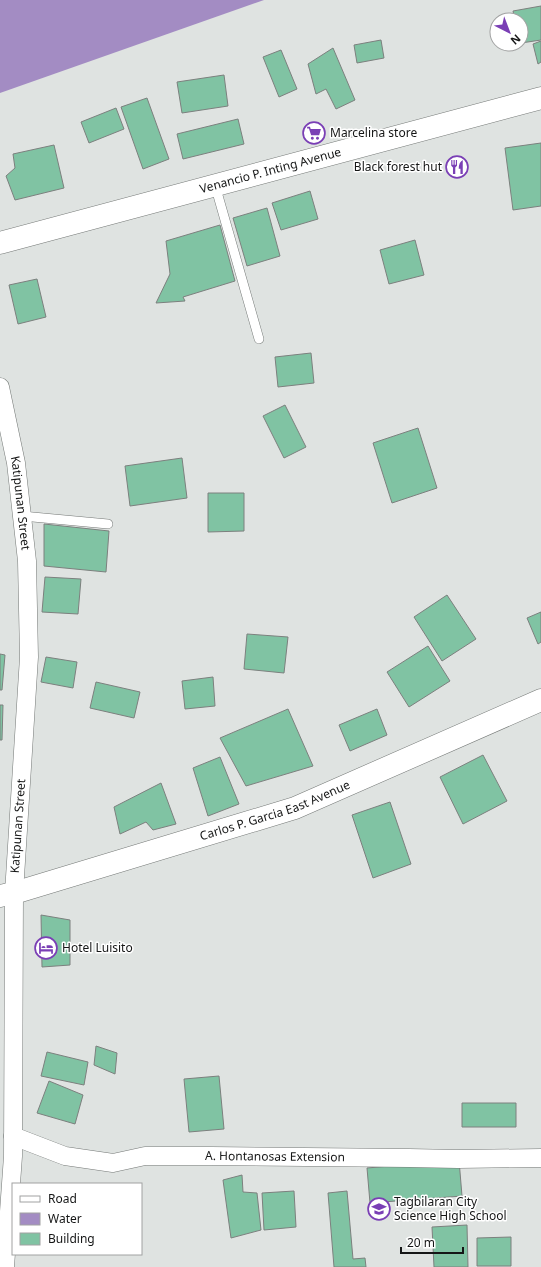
<svg xmlns="http://www.w3.org/2000/svg" width="541" height="1267" font-family="'Noto Sans',sans-serif">
<rect width="100%" height="100%" fill="#dfe3e1"/>
<!-- water -->
<path fill="#a38cc3" d="M 0,0 L 264,0 L 0,93 Z"/>
<!-- building -->
<path fill="#80c3a3" stroke="#7c807e" d="M 541,6 L 541,40 L 521,43 L 521,20 L 515,20 L 513,11 Z
M 381,40 L 384,58 L 357,63 L 354,45 Z
M 541,41 L 541,62 L 538,64 L 533,44 Z
M 333,48 L 355,100 L 336,109 L 326,89 L 316,94 L 308,64 Z
M 281,50 L 297,89 L 279,97 L 263,57 Z
M 224,75 L 228,106 L 182,113 L 177,82 Z
M 147,98 L 169,159 L 143,169 L 121,107 Z
M 116,108 L 124,129 L 89,143 L 81,122 Z
M 238,119 L 244,144 L 183,159 L 177,134 Z
M 541,143 L 541,206 L 513,210 L 505,148 Z
M 54,145 L 64,188 L 15,200 L 6,176 L 15,168 L 13,154 Z
M 310,191 L 318,219 L 281,230 L 272,203 Z
M 267,208 L 280,256 L 247,266 L 233,218 Z
M 220,225 L 235,281 L 183,297 L 185,301 L 156,303 L 170,274 L 166,241 Z
M 415,240 L 424,275 L 389,284 L 380,250 Z
M 37,279 L 46,317 L 18,324 L 9,285 Z
M 311,353 L 314,383 L 278,387 L 275,357 Z
M 285,405 L 306,447 L 284,458 L 263,416 Z
M 418,428 L 437,488 L 392,503 L 373,443 Z
M 182,458 L 187,498 L 130,506 L 125,466 Z
M 208,493 L 244,493 L 244,531 L 208,532 Z
M 44,524 L 109,531 L 106,572 L 44,566 Z
M 45,577 L 81,579 L 78,614 L 42,612 Z
M 447,595 L 476,639 L 442,661 L 414,617 Z
M 541,612 L 541,642 L 538,644 L 527,618 Z
M 247,634 L 288,637 L 284,673 L 244,669 Z
M 428,646 L 450,681 L 409,707 L 387,672 Z
M 0,654 L 5,655 L 2,690 L 0,690 Z
M 46,657 L 77,662 L 73,688 L 41,682 Z
M 213,677 L 215,706 L 185,709 L 182,681 Z
M 96,682 L 140,692 L 134,718 L 90,708 Z
M 0,705 L 3,705 L 2,740 L 0,740 Z
M 288,709 L 313,766 L 246,786 L 220,738 Z
M 377,709 L 387,735 L 350,751 L 339,725 Z
M 483,755 L 507,801 L 463,824 L 440,777 Z
M 220,757 L 239,804 L 208,816 L 193,768 Z
M 161,783 L 176,824 L 153,830 L 146,822 L 120,834 L 114,807 Z
M 390,802 L 411,864 L 373,878 L 352,815 Z
M 41,915 L 70,920 L 70,965 L 42,967 Z
M 96,1046 L 117,1053 L 115,1074 L 94,1065 Z
M 47,1052 L 88,1062 L 84,1085 L 41,1076 Z
M 219,1076 L 224,1129 L 189,1132 L 184,1079 Z
M 49,1081 L 83,1095 L 75,1124 L 37,1113 Z
M 462,1103 L 516,1103 L 516,1127 L 462,1127 Z
M 459,1160 L 462,1196 L 370,1203 L 367,1168 Z
M 242,1175 L 243,1192 L 257,1193 L 261,1230 L 231,1238 L 223,1180 Z
M 294,1191 L 296,1227 L 264,1230 L 262,1193 Z
M 347,1191 L 353,1259 L 365,1258 L 366,1267 L 334,1267 L 328,1193 Z
M 467,1225 L 468,1267 L 434,1267 L 432,1227 Z
M 511,1237 L 511,1266 L 477,1266 L 477,1238 Z"/>
<g fill="none" stroke-linecap="round" stroke-linejoin="round">
<!-- service casing -->
<g stroke="#747876" stroke-width="10">
<path id="service" d="M 215,185 L 259,339
M 22,516 L 108,524"/>
</g>
<!-- minor casing -->
<g stroke="#747876" stroke-width="19">
<g id="minor">
<path id="s1" d="M 0,387 L 16,463 L 27,561 L 29,657 L 14,893 L 13,1156 L 5,1267"/>
<path id="s2" d="M 13,1136 L 65,1156 L 113,1163 L 145,1156 L 211,1156 L 409,1158 L 458,1159 L 541,1158"/>
</g>
</g>
<!-- secondary casing -->
<g stroke="#747876" stroke-width="23">
<g id="secondary">
<path id="s3" d="M 0,896 L 14,893 L 295,808 L 541,700"/>
</g>
</g>
<!-- primary casing -->
<g stroke="#747876" stroke-width="23">
<g id="primary">
<path id="s4" d="M 0,243 L 541,98"/>
</g>
</g>
<!-- service -->
<use href="#service" stroke="#fff" stroke-width="9"/>
<!-- minor -->
<use href="#minor" stroke="#fff" stroke-width="18"/>
<!-- secondary -->
<use href="#secondary" stroke="#fff" stroke-width="22"/>
<!-- primary -->
<use href="#primary" stroke="#fff" stroke-width="22"/>
</g>
<!-- icons -->
<defs>
<g id="supermarket-ring" transform="scale(1.15)"><circle r="9.5" fill="#fff" stroke="#7a3fb5" stroke-width="1.5"/><path d="M-6-5.5h2.5l.6 2H6L4.5 2H-2.5L-4.4-4H-6ZM-1.5 3.2a1.3 1.3 0 1 0 .1 0ZM3 3.2a1.3 1.3 0 1 0 .1 0Z" fill="#7a3fb5"/></g>
<g id="restaurant-ring" transform="scale(1.15)"><circle r="9.5" fill="#fff" stroke="#7a3fb5" stroke-width="1.5"/><path d="M-5-6h1v4h1v-4h1v4h1v-4h1v5L-1.5 .5V6h-2V.5L-5-1ZM5-6V6H3V1.5H1.5Q1.5-4 5-6Z" fill="#7a3fb5"/></g>
<g id="hotel-ring" transform="scale(1.15)"><circle r="9.5" fill="#fff" stroke="#7a3fb5" stroke-width="1.5"/><path d="M-6-4.5h1.5V1H6V5H4.5V3h-9V5H-6ZM-4 0a1.8 1.8 0 1 1 3.6 0ZM.5 0V-2.5h3Q6-2.5 6 0Z" fill="#7a3fb5"/></g>
<g id="school-ring" transform="scale(1.15)"><circle r="9.5" fill="#fff" stroke="#7a3fb5" stroke-width="1.5"/><path d="M0-5L7-2L0 1L-7-2ZM-4 1L0 2.5L4 1V4Q0 6-4 4Z" fill="#7a3fb5"/></g>
</defs>
<g fill-rule="evenodd">
<use href="#supermarket-ring" x="314" y="133"/>
<use href="#restaurant-ring" x="457" y="167"/>
<use href="#hotel-ring" x="46" y="948"/>
<use href="#school-ring" x="379" y="1209"/>
</g>
<g text-anchor="middle" stroke-width="3" stroke-linejoin="round" paint-order="stroke">
<!-- poi labels -->
<g font-size="12" fill="#151616" stroke="#fff" text-anchor="start">
<text x="330" y="137">Marcelina store</text>
<text x="442" y="171" text-anchor="end">Black forest hut</text>
<text x="62" y="952">Hotel Luisito</text>
<text x="394" y="1206">Tagbilaran City<tspan x="394" dy="14">Science High School</tspan></text>
</g>
<!-- street labels -->
<g font-size="12" fill="#151616" stroke="#fff">
<text dy="4" stroke="none"><textPath href="#s4" startOffset="280">Venancio P. Inting Avenue</textPath></text>
<text dy="4" stroke="none"><textPath href="#s1" startOffset="118">Katipunan Street</textPath></text>
<text dy="4" stroke="none"><textPath href="#s3" startOffset="288">Carlos P. Garcia East Avenue</textPath></text>
<text transform="translate(18 826) rotate(-86)" y="4">Katipunan Street</text>
<text dy="4" stroke="none"><textPath href="#s2" startOffset="267">A. Hontanosas Extension</textPath></text>
</g>
</g>
<!-- legend -->
<rect x="12" y="1183" width="130" height="72" fill="#ffffff" stroke="#a1a2a2"/>
<rect x="20" y="1196" width="20" height="6" fill="#ffffff" stroke="#a1a2a2"/>
<text x="48" y="1203" font-size="12" fill="#151616">Road</text>
<rect x="20" y="1213" width="20" height="12" fill="#a38cc3" stroke="#a1a2a2"/>
<text x="48" y="1223" font-size="12" fill="#151616">Water</text>
<rect x="20" y="1233" width="20" height="12" fill="#80c3a3" stroke="#a1a2a2"/>
<text x="48" y="1243" font-size="12" fill="#151616">Building</text>
<!-- north arrow -->
<g transform="translate(509 32) rotate(138)"><circle r="19" fill="#ffffff" stroke="#a1a2a2"/>
<path d="M0-3L7 15L0 10L-7 15Z" fill="#7a3fb5"/>
<text y="-6" font-size="11" font-weight="bold" text-anchor="middle" fill="#151616">N</text>
</g>
<!-- scale -->
<path d="M401 1247v6h62v-6" fill="none" stroke="#151616" stroke-width="2"/>
<text x="407" y="1247" font-size="12" fill="#151616" stroke="#ffffff" stroke-width="3" paint-order="stroke">20 m</text>
</svg>
